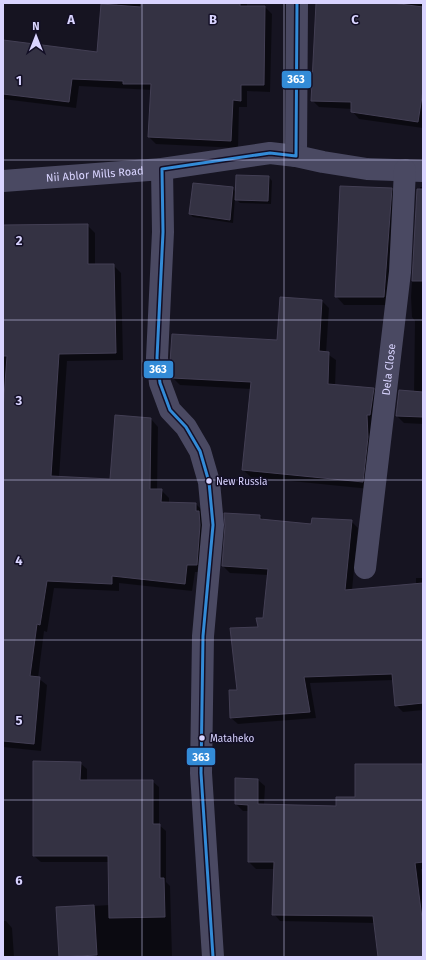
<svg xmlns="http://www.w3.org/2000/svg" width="426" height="960" font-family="'Fira Sans',sans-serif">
<rect width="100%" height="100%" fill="#161421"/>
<!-- shadow -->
<path fill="#0007" d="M 118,3 L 247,3 L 247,7 L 265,7 L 272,14 L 270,92 L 247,91 L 247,107 L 239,107 L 238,148 L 156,144 L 149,137 L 152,90 L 79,86 L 76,108 L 3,99 L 3,41 L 98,53 Z
M 317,3 L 423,3 L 423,128 L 359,119 L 352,111 L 352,109 L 319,107 L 312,100 Z
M 269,177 L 272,181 L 271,204 L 240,203 L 235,198 L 233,223 L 193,217 L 190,214 L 232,188 L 237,193 Z
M 420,187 L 423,187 L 423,424 L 404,423 L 397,416 L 414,393 L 415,321 L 412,317 L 411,297 L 418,190 L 420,190 Z
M 391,189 L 399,197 L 392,305 L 344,305 L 336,296 Z
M 87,225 L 95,233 L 95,265 L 113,265 L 121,273 L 123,360 L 67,361 L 59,477 L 111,480 L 151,419 L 158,427 L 157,490 L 161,490 L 169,498 L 169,503 L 196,504 L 203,511 L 204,572 L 195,572 L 192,591 L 119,583 L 119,591 L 54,588 L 47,632 L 44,631 L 38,678 L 47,685 L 41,751 L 3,747 L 3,226 Z
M 322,301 L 329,308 L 326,353 L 336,360 L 335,386 L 373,389 L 381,396 L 370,489 L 251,477 L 243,470 L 251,389 L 180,385 L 173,378 L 278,341 Z
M 260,516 L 264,520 L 312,525 L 351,521 L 358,528 L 352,590 L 416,585 L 416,578 L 423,578 L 423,710 L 403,712 L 396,705 L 394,680 L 310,683 L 316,718 L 238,724 L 231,718 L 263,618 L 268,575 L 230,573 L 223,566 L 226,526 Z
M 80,763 L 87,769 L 87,781 L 152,781 L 159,787 L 159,825 L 166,831 L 166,882 L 170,886 L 172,957 L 60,957 L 58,908 L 110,905 L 109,862 L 41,862 L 34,856 Z
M 258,780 L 265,786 L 264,805 L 337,807 L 423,805 L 423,869 L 421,869 L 423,883 L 423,957 L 379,957 L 375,923 L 280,921 L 274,914 L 274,869 L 256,869 L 249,862 L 249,811 L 243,811 L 236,804 Z
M 3,921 L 6,921 L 12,928 L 14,957 L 3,957 Z"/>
<!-- building -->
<path fill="#343243" stroke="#433f54" d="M 141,3 L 240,3 L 240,6 L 265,6 L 264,85 L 241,85 L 241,101 L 233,100 L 231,141 L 148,137 L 151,84 L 123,84 L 123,81 L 72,79 L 69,102 L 3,94 L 3,40 L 97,52 L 101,4 L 141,7 Z
M 316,3 L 392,3 L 423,7 L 423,90 L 418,122 L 351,112 L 351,102 L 311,101 Z
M 236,175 L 269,176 L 268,201 L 235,200 Z
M 193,183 L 233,187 L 230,220 L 189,214 Z
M 340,186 L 392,188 L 384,297 L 335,297 Z
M 417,189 L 423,189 L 423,281 L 412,281 Z
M 88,224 L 88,264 L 114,264 L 116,353 L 59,354 L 51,476 L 110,479 L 115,415 L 151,418 L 150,489 L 162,489 L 161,502 L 196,503 L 196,511 L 199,511 L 200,525 L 197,565 L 187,565 L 185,584 L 112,576 L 112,584 L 47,581 L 40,625 L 37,624 L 30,676 L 40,677 L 34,744 L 3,741 L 3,410 L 7,356 L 3,356 L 3,225 Z
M 280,297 L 322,300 L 319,351 L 329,352 L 328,384 L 374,388 L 370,415 L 367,415 L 368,437 L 363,482 L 242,470 L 251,382 L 172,378 L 170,362 L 172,334 L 277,340 Z
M 399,390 L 423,392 L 423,417 L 396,416 Z
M 224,513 L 260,515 L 260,519 L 311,524 L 312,518 L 352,520 L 345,590 L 423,583 L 423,703 L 395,706 L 392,674 L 304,677 L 310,712 L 230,718 L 229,690 L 237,690 L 230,628 L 258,627 L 256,618 L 263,618 L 268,569 L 222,566 L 225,526 Z
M 33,761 L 81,762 L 80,780 L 153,780 L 153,824 L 160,824 L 160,878 L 164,878 L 165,917 L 109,918 L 108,856 L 33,856 Z
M 355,764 L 423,764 L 423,862 L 415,863 L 423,926 L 423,957 L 378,957 L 373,916 L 272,915 L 274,862 L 248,862 L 248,805 L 235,804 L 235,778 L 258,779 L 258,804 L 336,806 L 336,797 L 355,797 Z
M 94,905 L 97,955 L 59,957 L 56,907 Z"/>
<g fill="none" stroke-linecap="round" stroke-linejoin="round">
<!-- minor -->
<g stroke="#4a4962" stroke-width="22">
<path d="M 296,156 L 297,3"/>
<path d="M 162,169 L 163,232 L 157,358 L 160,383 L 170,410 L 186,427 L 200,451 L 209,482 L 213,525 L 203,636 L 201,773 L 213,957"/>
<path id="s1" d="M 3,181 L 162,169 L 270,153 L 296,156 L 323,162 L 367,169 L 423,171"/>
<path id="s2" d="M 365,568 L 400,272 L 405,170"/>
</g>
<!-- bus-1 casing -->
<g stroke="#130f26" stroke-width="6">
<path id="bus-1" d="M 296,156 L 297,3
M 162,169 L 163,232 L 157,358 L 160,383 L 170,410 L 186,427 L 200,451 L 209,482 L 213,525 L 203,636 L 201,773 L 213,957
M 162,169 L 270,153 L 296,156"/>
</g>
<!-- bus-1 -->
<use href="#bus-1" stroke="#338bd7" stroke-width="3"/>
</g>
<!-- grid -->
<path fill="none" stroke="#d9d4ff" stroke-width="1" stroke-opacity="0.55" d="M 142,3 L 142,957M 284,3 L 284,957M 3,160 L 423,160M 3,320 L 423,320M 3,480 L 423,480M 3,640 L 423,640M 3,800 L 423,800"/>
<!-- markers -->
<g fill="#d9d4ff" stroke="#130f26" stroke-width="1.5">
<circle cx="209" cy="481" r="3.5"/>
<circle cx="202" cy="738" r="3.5"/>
</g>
<g text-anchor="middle" stroke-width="3" stroke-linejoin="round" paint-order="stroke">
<!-- bus labels -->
<g font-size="10" fill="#d9d4ff" stroke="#130f26" text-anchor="start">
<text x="216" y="485">New Russia</text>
<text x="210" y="742">Mataheko</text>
</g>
<!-- street labels -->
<g font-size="11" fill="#d9d4ff" stroke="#130f26">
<text dy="4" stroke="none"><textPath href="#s1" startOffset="92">Nii Ablor Mills Road</textPath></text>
<text dy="4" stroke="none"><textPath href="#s2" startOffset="200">Dela Close</textPath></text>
</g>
</g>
<g font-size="13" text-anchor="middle" font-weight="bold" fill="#d9d4ff" stroke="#130f26" stroke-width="3" stroke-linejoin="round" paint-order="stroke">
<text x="71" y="24">A</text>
<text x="213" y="24">B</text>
<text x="355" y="24">C</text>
<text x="19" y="85">1</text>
<text x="19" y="245">2</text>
<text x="19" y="405">3</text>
<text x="19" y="565">4</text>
<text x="19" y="725">5</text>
<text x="19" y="885">6</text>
</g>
<g stroke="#130f26" stroke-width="1.5">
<rect x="281" y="70" width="31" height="19" rx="4" fill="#338bd7"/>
<rect x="143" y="360" width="31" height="19" rx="4" fill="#338bd7"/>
<rect x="186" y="747" width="30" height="19" rx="4" fill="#338bd7"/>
</g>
<g font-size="11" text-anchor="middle" font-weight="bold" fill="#fff">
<text x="296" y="83">363</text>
<text x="158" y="373">363</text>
<text x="201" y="761">363</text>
</g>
<!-- border -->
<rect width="426" height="960" fill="none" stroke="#d9d4ff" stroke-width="8"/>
<!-- north arrow -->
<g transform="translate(36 36)" stroke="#130f26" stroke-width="3" paint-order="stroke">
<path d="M0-3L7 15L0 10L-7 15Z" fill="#d9d4ff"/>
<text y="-6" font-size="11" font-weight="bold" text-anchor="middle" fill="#d9d4ff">N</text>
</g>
</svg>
